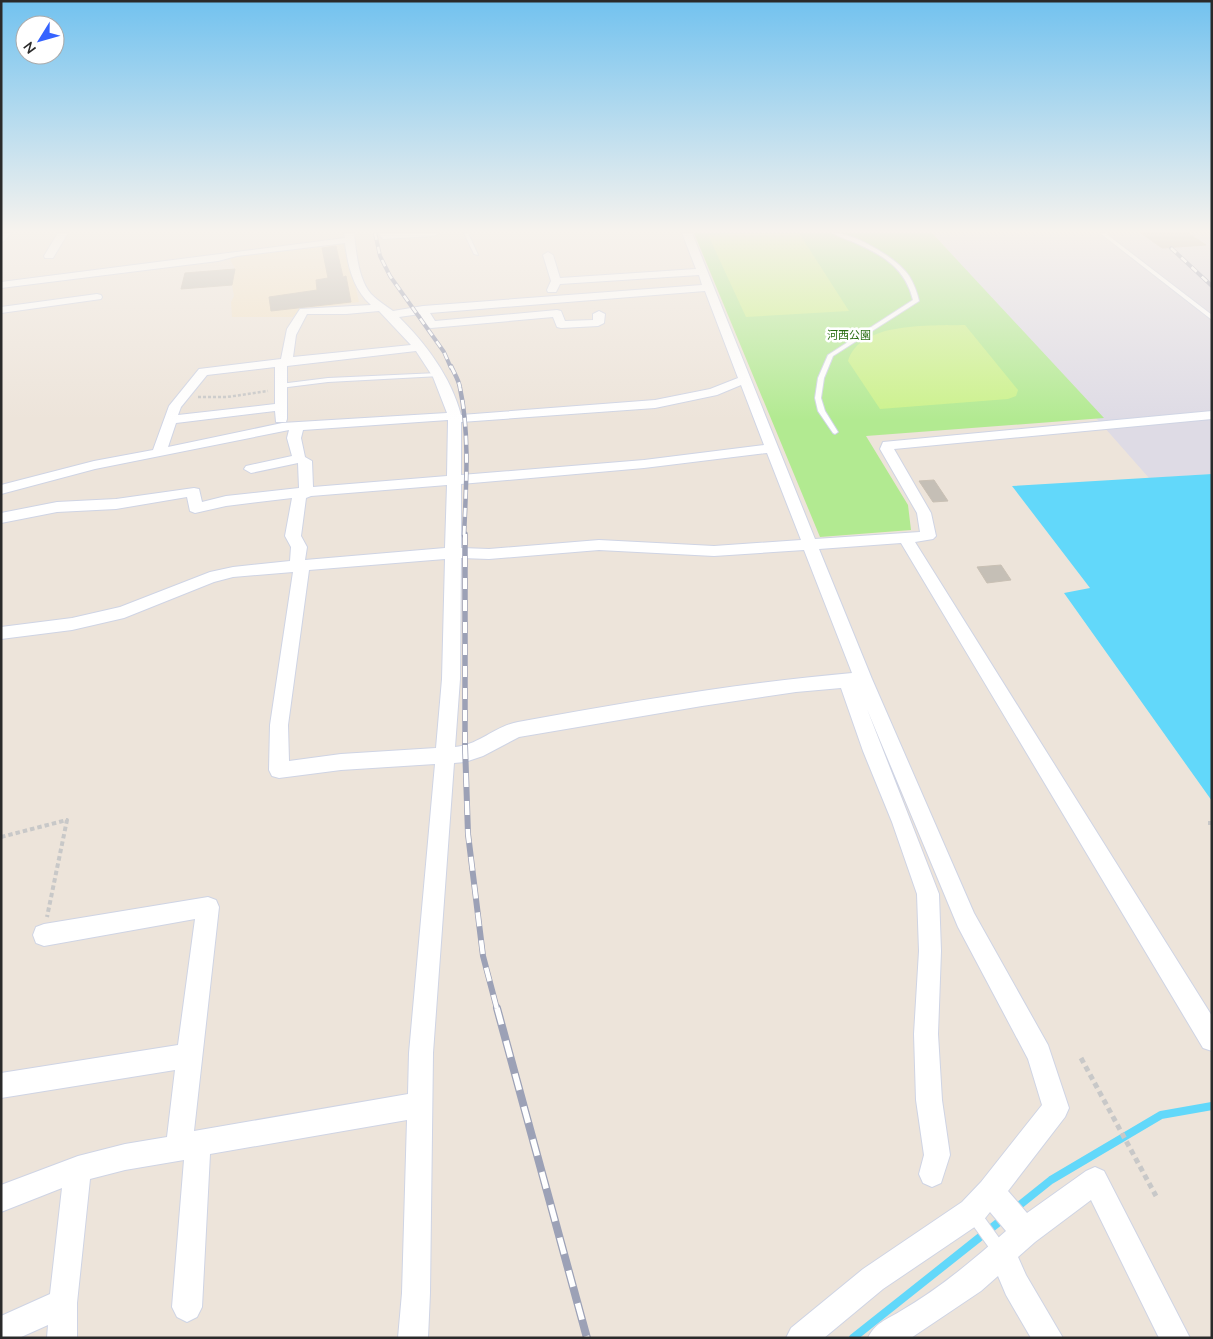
<svg xmlns="http://www.w3.org/2000/svg" width="1213" height="1339" font-family="'Nunito Sans','Noto Sans JP',sans-serif">
<rect width="100%" height="100%" fill="#ede4da"/>
<!-- industrial -->
<path fill="#dedbe5" d="M 933,233 L 1212,233 L 1212,474 L 1149,478 Z"/>
<!-- education -->
<path fill="#f1e2c8" d="M 343,243 L 345,244 L 359,302 L 299,310 L 293,317 L 232,317 L 231,302 L 234,296 L 232,285 L 181,289 L 185,273 L 235,269 L 229,257 Z"/>
<!-- green -->
<path fill="#b2ea91" d="M 694,233 L 932,233 L 1104,418 L 866,436 L 908,505 L 911,530 L 820,537 Z"/>
<!-- pitch -->
<path fill="#cbf28b" d="M 757,233 L 799,233 L 849,311 L 746,317 L 708,235 Z
M 965,325 L 1018,390 L 1016,396 L 1008,399 L 880,409 L 848,361 C 860,321 931,326 965,325 Z"/>
<!-- water -->
<path fill="#62d8fa" d="M 1212,474 L 1212,801 L 1064,593 L 1090,588 L 1012,486 Z"/>
<g fill="none" stroke-linecap="round" stroke-linejoin="round">
<!-- stream -->
<path stroke="#62d8fa" stroke-width="8" d="M 1016,1208 L 1051,1180 L 1161,1115 L 1212,1106
M 853,1338 L 1004,1218"/>
</g>
<!-- building -->
<path fill="#c5bfb6" stroke="#c9c0b4" d="M 1141,233 L 1188,233 L 1206,245 L 1162,248 Z
M 336,246 L 343,277 L 346,276 L 351,302 L 271,311 L 269,297 L 317,290 L 316,280 L 328,278 L 322,248 Z
M 235,269 L 232,285 L 181,289 L 185,273 Z
M 934,480 L 948,501 L 933,502 L 919,481 Z
M 1001,565 L 1011,580 L 987,583 L 977,567 Z"/>
<g fill="none" stroke-linecap="round" stroke-linejoin="round">
<!-- service casing -->
<g stroke="#cfd4e4" stroke-width="2">
<path id="service" d="M 464,233 L 468,233 L 478,255 L 474,254 Z
M 833,233 C 854,233 897,258 909,276 C 914,284 917,292 919,301 L 833,356 L 824,378 L 821,398 L 825,411 L 838,432 L 835,434 L 833,433 L 818,411 L 815,398 L 818,378 L 828,355 L 913,300 C 906,270 885,256 858,244 C 850,240 840,238 833,233 Z
M 1100,233 L 1105,233 L 1212,315 L 1212,320 Z
M 438,373 L 441,375 L 440,376 L 328,382 L 280,388 L 277,386 L 280,384 L 328,378 Z
M 974,1208 L 979,1210 L 1005,1246 L 1007,1251 L 1005,1256 L 1000,1258 L 995,1256 L 969,1220 L 967,1215 L 969,1210 Z"/>
</g>
<!-- minor casing -->
<g stroke="#cfd4e4" stroke-width="2">
<path id="minor" d="M 1,233 L 11,233 L 4,241 L 1,242 Z
M 58,233 L 68,233 L 53,258 L 45,258 L 44,256 Z
M 344,233 L 354,233 C 356,251 358,279 371,294 C 378,301 386,306 393,311 L 423,306 L 702,285 L 699,275 L 560,284 L 556,292 L 548,292 L 547,290 L 551,281 L 543,255 L 548,252 L 553,255 L 560,278 L 696,269 L 682,233 L 692,233 L 815,539 L 920,532 L 917,513 L 880,449 L 883,442 L 1212,411 L 1212,419 L 894,449 L 931,513 L 936,536 L 933,539 L 915,542 L 1212,1016 L 1212,1051 L 1203,1048 L 901,543 L 819,549 L 872,679 L 974,913 L 1048,1045 L 1069,1108 L 1065,1117 L 1008,1191 L 1027,1213 L 1086,1171 L 1095,1167 L 1104,1171 L 1190,1338 L 1159,1338 L 1091,1200 L 1035,1242 L 1018,1257 L 1026,1275 L 1063,1338 L 1031,1338 L 1006,1295 L 998,1276 L 981,1291 L 911,1338 L 868,1338 C 875,1323 886,1320 899,1312 C 939,1289 972,1261 1006,1231 L 990,1212 L 982,1222 L 883,1289 L 824,1338 L 786,1338 L 791,1328 L 863,1269 L 962,1202 L 981,1182 L 1042,1105 L 1028,1059 L 958,927 L 867,709 L 939,894 L 941,951 L 938,1034 L 942,1100 L 950,1155 L 941,1183 L 932,1187 L 923,1183 L 919,1174 L 924,1155 L 916,1100 L 914,1034 L 919,951 L 917,894 L 892,822 L 863,751 L 841,688 L 796,692 L 702,706 L 519,737 L 483,756 L 465,762 L 454,763 L 433,1053 L 430,1293 L 428,1338 L 398,1338 L 402,1293 L 407,1120 L 210,1154 L 202,1307 L 197,1317 L 187,1322 L 177,1317 L 172,1307 L 184,1160 L 125,1170 L 90,1179 L 77,1303 L 77,1338 L 47,1338 L 48,1325 L 19,1338 L 1,1338 L 1,1316 L 50,1294 L 62,1188 L 1,1212 L 1,1185 L 78,1156 L 125,1144 L 167,1137 L 175,1070 L 1,1098 L 1,1073 L 178,1045 L 195,919 L 44,946 L 36,943 L 33,935 L 36,927 L 44,924 L 208,897 L 216,900 L 219,907 L 194,1131 L 408,1094 L 409,1053 L 435,764 L 341,770 L 279,778 L 272,776 L 269,770 L 270,725 L 293,572 L 233,577 L 214,582 L 124,618 L 72,630 L 1,639 L 1,627 L 72,618 L 120,607 L 210,572 L 233,567 L 290,561 L 291,547 L 285,536 L 292,498 L 226,506 L 195,513 L 190,511 L 187,497 L 116,509 L 57,512 L 1,523 L 1,513 L 57,502 L 116,499 L 194,488 L 199,489 L 202,502 L 226,496 L 299,488 L 298,463 L 251,473 L 244,469 L 246,466 L 292,456 L 287,438 L 289,430 L 95,469 L 1,494 L 1,485 L 94,461 L 153,450 L 169,406 L 199,369 L 281,359 L 287,329 L 300,309 L 371,305 C 353,289 348,266 345,243 L 237,256 L 218,261 L 1,288 L 1,282 L 345,238 ZM 705,291 L 738,378 L 710,389 L 655,400 L 461,415 C 451,377 426,344 399,317 L 420,314 L 427,327 L 431,328 L 553,317 L 557,327 L 561,328 L 598,326 L 604,323 L 605,314 L 599,311 L 593,314 L 593,320 L 565,321 L 561,311 L 557,310 L 435,321 L 430,313 ZM 379,311 L 411,345 L 293,357 L 296,335 L 307,314 L 346,314 ZM 416,351 L 433,377 L 447,413 L 282,423 L 168,447 L 176,423 L 275,411 L 276,422 L 286,422 L 287,419 L 287,366 ZM 275,367 L 275,404 L 178,415 L 181,407 L 207,375 ZM 741,385 L 764,445 L 644,460 L 461,475 L 461,422 L 655,408 L 717,395 ZM 448,420 L 447,476 L 313,487 L 312,461 L 305,457 L 301,438 L 303,430 ZM 767,453 L 801,540 L 714,546 L 599,540 L 489,549 L 461,548 L 461,484 L 644,468 ZM 447,485 L 445,548 L 305,560 L 307,547 L 301,536 L 306,498 L 311,496 ZM 599,550 L 714,556 L 804,550 L 852,673 C 740,683 628,702 518,722 C 495,726 479,745 455,747 L 460,679 L 461,558 L 489,559 ZM 445,559 L 442,679 L 436,748 L 341,754 L 289,761 L 288,725 L 309,570 Z
M 378,233 L 439,233 L 434,236 L 383,239 Z
M 97,294 L 101,295 L 102,297 L 101,299 L 1,313 L 1,307 Z"/>
</g>
<!-- path-far2 -->
<path stroke="#c8c8c8" stroke-width="2.5" stroke-dasharray="3 2" stroke-linecap="butt" d="M 198,397 L 227,397 L 268,391"/>
<!-- path-far1 -->
<path stroke="#c8c8c8" stroke-width="4" stroke-dasharray="4.5 3" stroke-linecap="butt" d="M 1208,823 L 1212,823
M 1,837 L 67,820 L 47,917"/>
<!-- path -->
<path stroke="#c8c8c8" stroke-width="5" stroke-dasharray="5.5 4" stroke-linecap="butt" d="M 1081,1058 L 1156,1196"/>
<!-- service -->
<use href="#service" fill="#fff" fill-rule="evenodd"/>
<!-- minor -->
<use href="#minor" fill="#fff" fill-rule="evenodd"/>
<!-- rail-far4 casing -->
<g stroke="#9ca1b6" stroke-width="4">
<path id="rail-far4" d="M 375,233 L 380,256 L 390,276 L 444,352 L 451,368
M 1171,248 L 1212,286"/>
</g>
<!-- rail-far3 casing -->
<g stroke="#9ca1b6" stroke-width="4.5">
<path id="rail-far3" d="M 451,366 C 454,373 459,380 460,388 C 470,434 466,488 464,536"/>
</g>
<!-- rail-far2 casing -->
<g stroke="#9ca1b6" stroke-width="5.5">
<path id="rail-far2" d="M 465,534 L 465,746"/>
</g>
<!-- rail-far1 casing -->
<g stroke="#9ca1b6" stroke-width="6">
<path id="rail-far1" d="M 465,745 L 468,834 L 483,956 L 497,1009"/>
</g>
<!-- rail casing -->
<g stroke="#9ca1b6" stroke-width="8">
<path id="rail" d="M 497,1008 L 587,1338"/>
</g>
<!-- rail-far4 -->
<use href="#rail-far4" stroke="#fff" stroke-width="2.5" stroke-dasharray="7" stroke-linecap="butt"/>
<!-- rail-far3 -->
<use href="#rail-far3" stroke="#fff" stroke-width="3" stroke-dasharray="9" stroke-linecap="butt"/>
<!-- rail-far2 -->
<use href="#rail-far2" stroke="#fff" stroke-width="4" stroke-dasharray="11" stroke-linecap="butt"/>
<!-- rail-far1 -->
<use href="#rail-far1" stroke="#fff" stroke-width="4.5" stroke-dasharray="14" stroke-linecap="butt"/>
<!-- rail -->
<use href="#rail" stroke="#fff" stroke-width="5.5" stroke-dasharray="17" stroke-linecap="butt"/>
</g>
<!-- sky -->
<linearGradient id="sky" x2="0" y2="1"><stop stop-color="#72c2ef"/><stop offset="0.55" stop-color="#f7f3ee"/><stop offset="1" stop-color="#f7f3ee" stop-opacity="0"/></linearGradient>
<rect width="1213" height="420" fill="url(#sky)"/>
<g text-anchor="middle" stroke-width="5" stroke-linejoin="round" paint-order="stroke">
<!-- far-park labels -->
<g font-size="11" fill="#296e13" stroke="#fff">
<text x="849" y="339">河西公園</text>
</g>
</g>
<!-- border -->
<rect width="1213" height="1339" fill="none" stroke="#2a2a2a" stroke-width="5"/>
<!-- north arrow -->
<g transform="translate(40 40) rotate(233)"><circle r="24" fill="#ffffff" stroke="#aaaaaa"/>
<path d="M0-4L9 19L0 12L-9 19Z" fill="#3563ff"/>
<text y="-8" font-size="14" font-weight="bold" text-anchor="middle" fill="#2a2a2a">N</text>
</g>
</svg>
